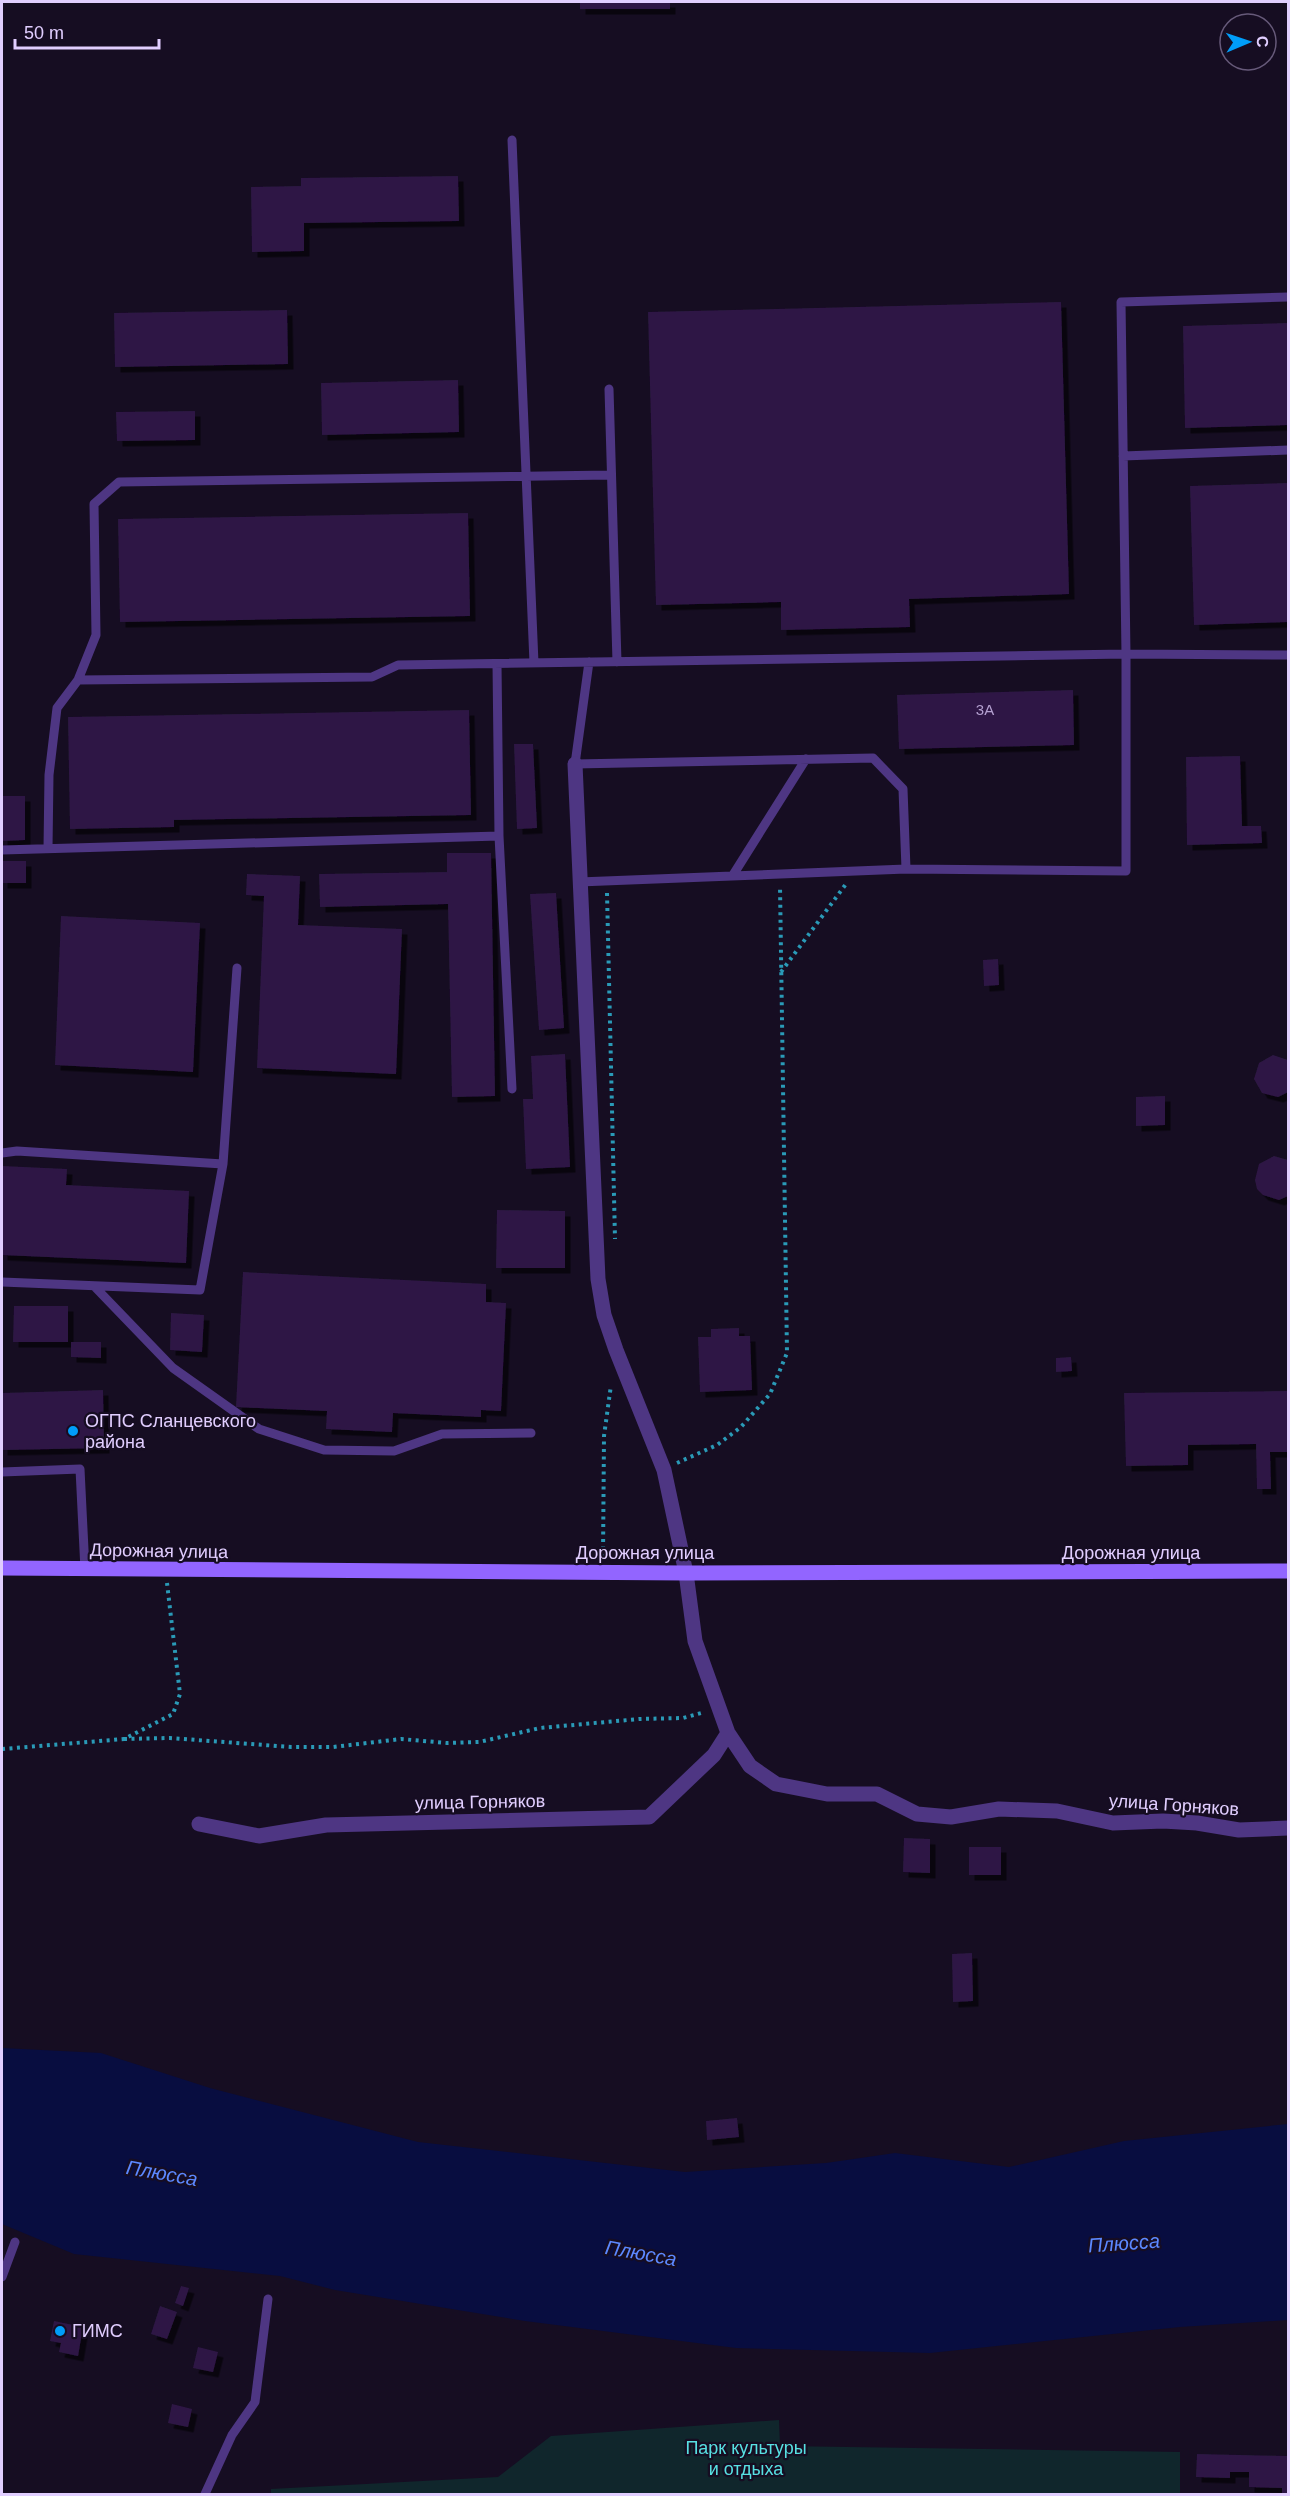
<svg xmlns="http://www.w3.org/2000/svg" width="1290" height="2496" font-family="Arial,sans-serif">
<defs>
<filter id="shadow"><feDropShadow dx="5.5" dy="5.5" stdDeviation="0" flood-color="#0009"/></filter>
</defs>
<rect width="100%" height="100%" fill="#160d22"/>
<!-- green -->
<path fill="#10262c" d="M 779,2420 L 780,2446 L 1180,2452 L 1180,2494 L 271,2494 L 271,2489 L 498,2477 L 551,2436 Z"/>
<!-- water -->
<path fill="#080d40" d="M 2,2048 L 101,2053 L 210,2088 L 418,2142 L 685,2172 L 826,2163 L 895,2153 L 1009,2167 L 1124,2141 L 1288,2124 L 1288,2320 L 1180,2327 L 930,2353 L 736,2348 L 525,2321 L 335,2290 L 280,2276 L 74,2254 L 2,2224 Z"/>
<!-- building -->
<path fill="#2d1844" filter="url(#shadow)" d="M 580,2 L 670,2 L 670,9 L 580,9 Z
M 458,176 L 459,221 L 304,223 L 304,251 L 252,252 L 251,187 L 301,186 L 301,178 Z
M 1061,302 L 1069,594 L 909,599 L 910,627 L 781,630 L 781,602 L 656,605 L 648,312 Z
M 287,310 L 288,364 L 115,367 L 114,313 Z
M 1288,323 L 1288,425 L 1185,428 L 1183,326 Z
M 458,380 L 459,432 L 322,435 L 321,383 Z
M 195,411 L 195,440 L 117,441 L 116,412 Z
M 1288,483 L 1288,622 L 1194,625 L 1190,486 Z
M 468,513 L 470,616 L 120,622 L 118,519 Z
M 1073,690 L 1074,745 L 899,749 L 897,695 Z
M 469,710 L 471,815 L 174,820 L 174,827 L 70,829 L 68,717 Z
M 514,744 L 533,744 L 537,828 L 517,829 Z
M 1240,756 L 1242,826 L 1261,826 L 1262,843 L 1187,845 L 1186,757 Z
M 2,796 L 25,796 L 25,840 L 2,841 Z
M 447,853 L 491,853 L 495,1096 L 452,1097 L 448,904 L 320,907 L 319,874 L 447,872 Z
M 2,861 L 26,861 L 26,883 L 2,883 Z
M 247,874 L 300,876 L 298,925 L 402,929 L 396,1074 L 257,1068 L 264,896 L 246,895 Z
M 556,893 L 564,1028 L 539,1030 L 530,894 Z
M 61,916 L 200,923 L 193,1072 L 55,1065 Z
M 998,959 L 999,985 L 984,986 L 983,960 Z
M 565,1054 L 570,1167 L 526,1169 L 523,1099 L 533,1099 L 531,1056 Z
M 1273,1055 L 1288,1060 L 1288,1092 L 1278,1097 L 1262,1093 L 1254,1079 L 1259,1063 Z
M 1165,1096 L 1165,1125 L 1136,1126 L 1136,1097 Z
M 1274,1156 L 1288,1160 L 1288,1196 L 1279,1200 L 1263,1195 L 1257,1189 L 1255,1180 L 1259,1164 Z
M 2,1166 L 67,1169 L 66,1185 L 189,1191 L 186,1263 L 2,1255 Z
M 497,1210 L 565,1211 L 565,1268 L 496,1268 Z
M 243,1272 L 486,1284 L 486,1302 L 506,1303 L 501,1411 L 481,1410 L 481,1417 L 393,1413 L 392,1432 L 326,1429 L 327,1411 L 236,1407 Z
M 14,1306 L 68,1306 L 68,1342 L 13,1342 Z
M 171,1313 L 204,1315 L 202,1352 L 170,1350 Z
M 739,1328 L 739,1336 L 750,1336 L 752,1390 L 700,1392 L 698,1337 L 711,1337 L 711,1329 Z
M 71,1342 L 101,1342 L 101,1358 L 71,1357 Z
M 1071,1357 L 1072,1371 L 1056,1372 L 1056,1358 Z
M 103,1390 L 104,1448 L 2,1450 L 2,1393 Z
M 1288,1391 L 1288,1452 L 1270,1452 L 1271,1489 L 1257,1489 L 1256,1444 L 1188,1445 L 1188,1465 L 1126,1466 L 1124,1393 Z
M 904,1838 L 930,1839 L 930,1873 L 903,1872 Z
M 969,1847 L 1001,1847 L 1001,1875 L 969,1875 Z
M 972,1953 L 973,2001 L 953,2002 L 952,1954 Z
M 737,2118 L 739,2137 L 707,2140 L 706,2121 Z
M 181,2286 L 189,2288 L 183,2306 L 175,2303 Z
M 160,2306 L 177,2312 L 167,2339 L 151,2334 Z
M 54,2321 L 83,2327 L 78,2356 L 59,2352 L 61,2343 L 50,2341 Z
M 198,2347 L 218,2352 L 213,2372 L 193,2368 Z
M 172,2404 L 192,2409 L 188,2427 L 168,2423 Z
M 1197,2454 L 1288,2456 L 1288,2494 L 1282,2494 L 1282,2488 L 1249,2487 L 1249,2472 L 1230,2472 L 1230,2478 L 1196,2477 Z"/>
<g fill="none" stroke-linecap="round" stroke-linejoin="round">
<!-- path -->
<path stroke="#2a9ab7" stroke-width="4" stroke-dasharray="3 4.5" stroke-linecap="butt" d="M 607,893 L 615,1239
M 781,972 L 846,884
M 677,1463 L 717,1445 L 741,1427 L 770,1394 L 787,1353 L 780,886
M 603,1557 L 604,1436 L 611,1385
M 124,1739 L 170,1738 L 291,1747 L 333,1747 L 401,1739 L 447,1743 L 479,1742 L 540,1728 L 639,1719 L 683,1718 L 705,1712
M 2,1749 L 124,1739 L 173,1714 L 180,1694 L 167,1583"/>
<!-- lane -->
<path stroke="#4e3683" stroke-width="9" d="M 512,140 L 534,663
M 609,389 L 617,662
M 1123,456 L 1288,450
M 589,662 L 575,764 L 873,758 L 903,789 L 906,869
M 497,664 L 499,836 L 512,1089
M 78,680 L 372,677 L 398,665 L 1126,654 L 1288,655
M 48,848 L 49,775 L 57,708 L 78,680 L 96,635 L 94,504 L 119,482 L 611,475
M 2,850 L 499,836
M 733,875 L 806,759
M 579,882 L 906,869 L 1126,871 L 1126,654 L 1121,302 L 1288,297
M 2,1153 L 17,1151 L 223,1164
M 2,1282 L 200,1290 L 223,1164 L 237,968
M 94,1286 L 173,1368 L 259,1429 L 324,1450 L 394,1451 L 442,1434 L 531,1433
M 2,1472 L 80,1469 L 85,1570
M 2,2277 L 15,2242
M 205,2494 L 232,2435 L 255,2402 L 268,2299"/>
<!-- street -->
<path stroke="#4e3683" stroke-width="15" d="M 575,764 L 598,1279 L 604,1315 L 616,1350 L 664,1470 L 686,1573 L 695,1641 L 728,1733 L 750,1766 L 776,1784 L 827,1794 L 877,1794 L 917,1814 L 951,1817 L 999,1809 L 1057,1811 L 1113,1823 L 1163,1821 L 1197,1823 L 1239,1830 L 1288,1828
M 199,1824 L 259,1836 L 326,1825 L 649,1817 L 714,1755 L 728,1733"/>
<!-- secondary -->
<path stroke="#9265ff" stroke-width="15" d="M 2,1568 L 686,1573 L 1288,1571"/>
</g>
<!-- markers -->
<g fill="#009df9" stroke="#160d22" stroke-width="2">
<circle cx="73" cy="1431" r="6"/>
<circle cx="60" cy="2331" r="6"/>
</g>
<g text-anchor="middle" stroke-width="4.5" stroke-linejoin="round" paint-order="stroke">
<!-- number labels -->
<g font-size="15" fill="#b4a0d0">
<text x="985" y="715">3А</text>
</g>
<!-- poi labels -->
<g font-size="18" fill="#e1ceff" stroke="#160d22" text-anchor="start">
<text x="85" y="1427">ОГПС Сланцевского<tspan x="85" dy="21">района</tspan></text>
<text x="72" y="2337">ГИМС</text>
</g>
<!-- street labels -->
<g font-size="18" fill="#e1ceff" stroke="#160d22">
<text transform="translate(159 1551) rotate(1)" y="6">Дорожная улица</text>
<text x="645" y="1559">Дорожная улица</text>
<text x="1131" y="1559">Дорожная улица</text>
<text transform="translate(480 1802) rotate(-1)" y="6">улица Горняков</text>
<text transform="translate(1174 1805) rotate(4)" y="6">улица Горняков</text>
</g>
<!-- park labels -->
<g font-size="18" fill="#57e0e2" stroke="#160d22">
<text x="746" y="2454">Парк культуры<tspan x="746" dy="21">и отдыха</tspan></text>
</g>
<!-- water labels -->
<g font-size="20" font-style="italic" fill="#5c88ff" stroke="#160d22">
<text transform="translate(162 2173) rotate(10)" y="7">Плюсса</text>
<text transform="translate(1124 2243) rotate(-4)" y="7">Плюсса</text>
<text transform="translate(641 2253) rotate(10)" y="7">Плюсса</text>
</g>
</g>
<!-- border -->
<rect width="1290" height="2496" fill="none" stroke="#e1ceff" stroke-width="6"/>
<!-- north arrow -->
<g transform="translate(1248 42) rotate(88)"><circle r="28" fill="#160d22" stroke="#675a7a" stroke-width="1.5"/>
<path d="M0-4.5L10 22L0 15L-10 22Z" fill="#009df9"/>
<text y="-9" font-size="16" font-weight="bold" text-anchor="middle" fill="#e1ceff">С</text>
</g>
<!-- scale -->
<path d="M15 39v9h144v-9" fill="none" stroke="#e1ceff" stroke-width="3"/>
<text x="24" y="39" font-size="18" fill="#e1ceff" stroke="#160d22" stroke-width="4.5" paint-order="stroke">50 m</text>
</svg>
